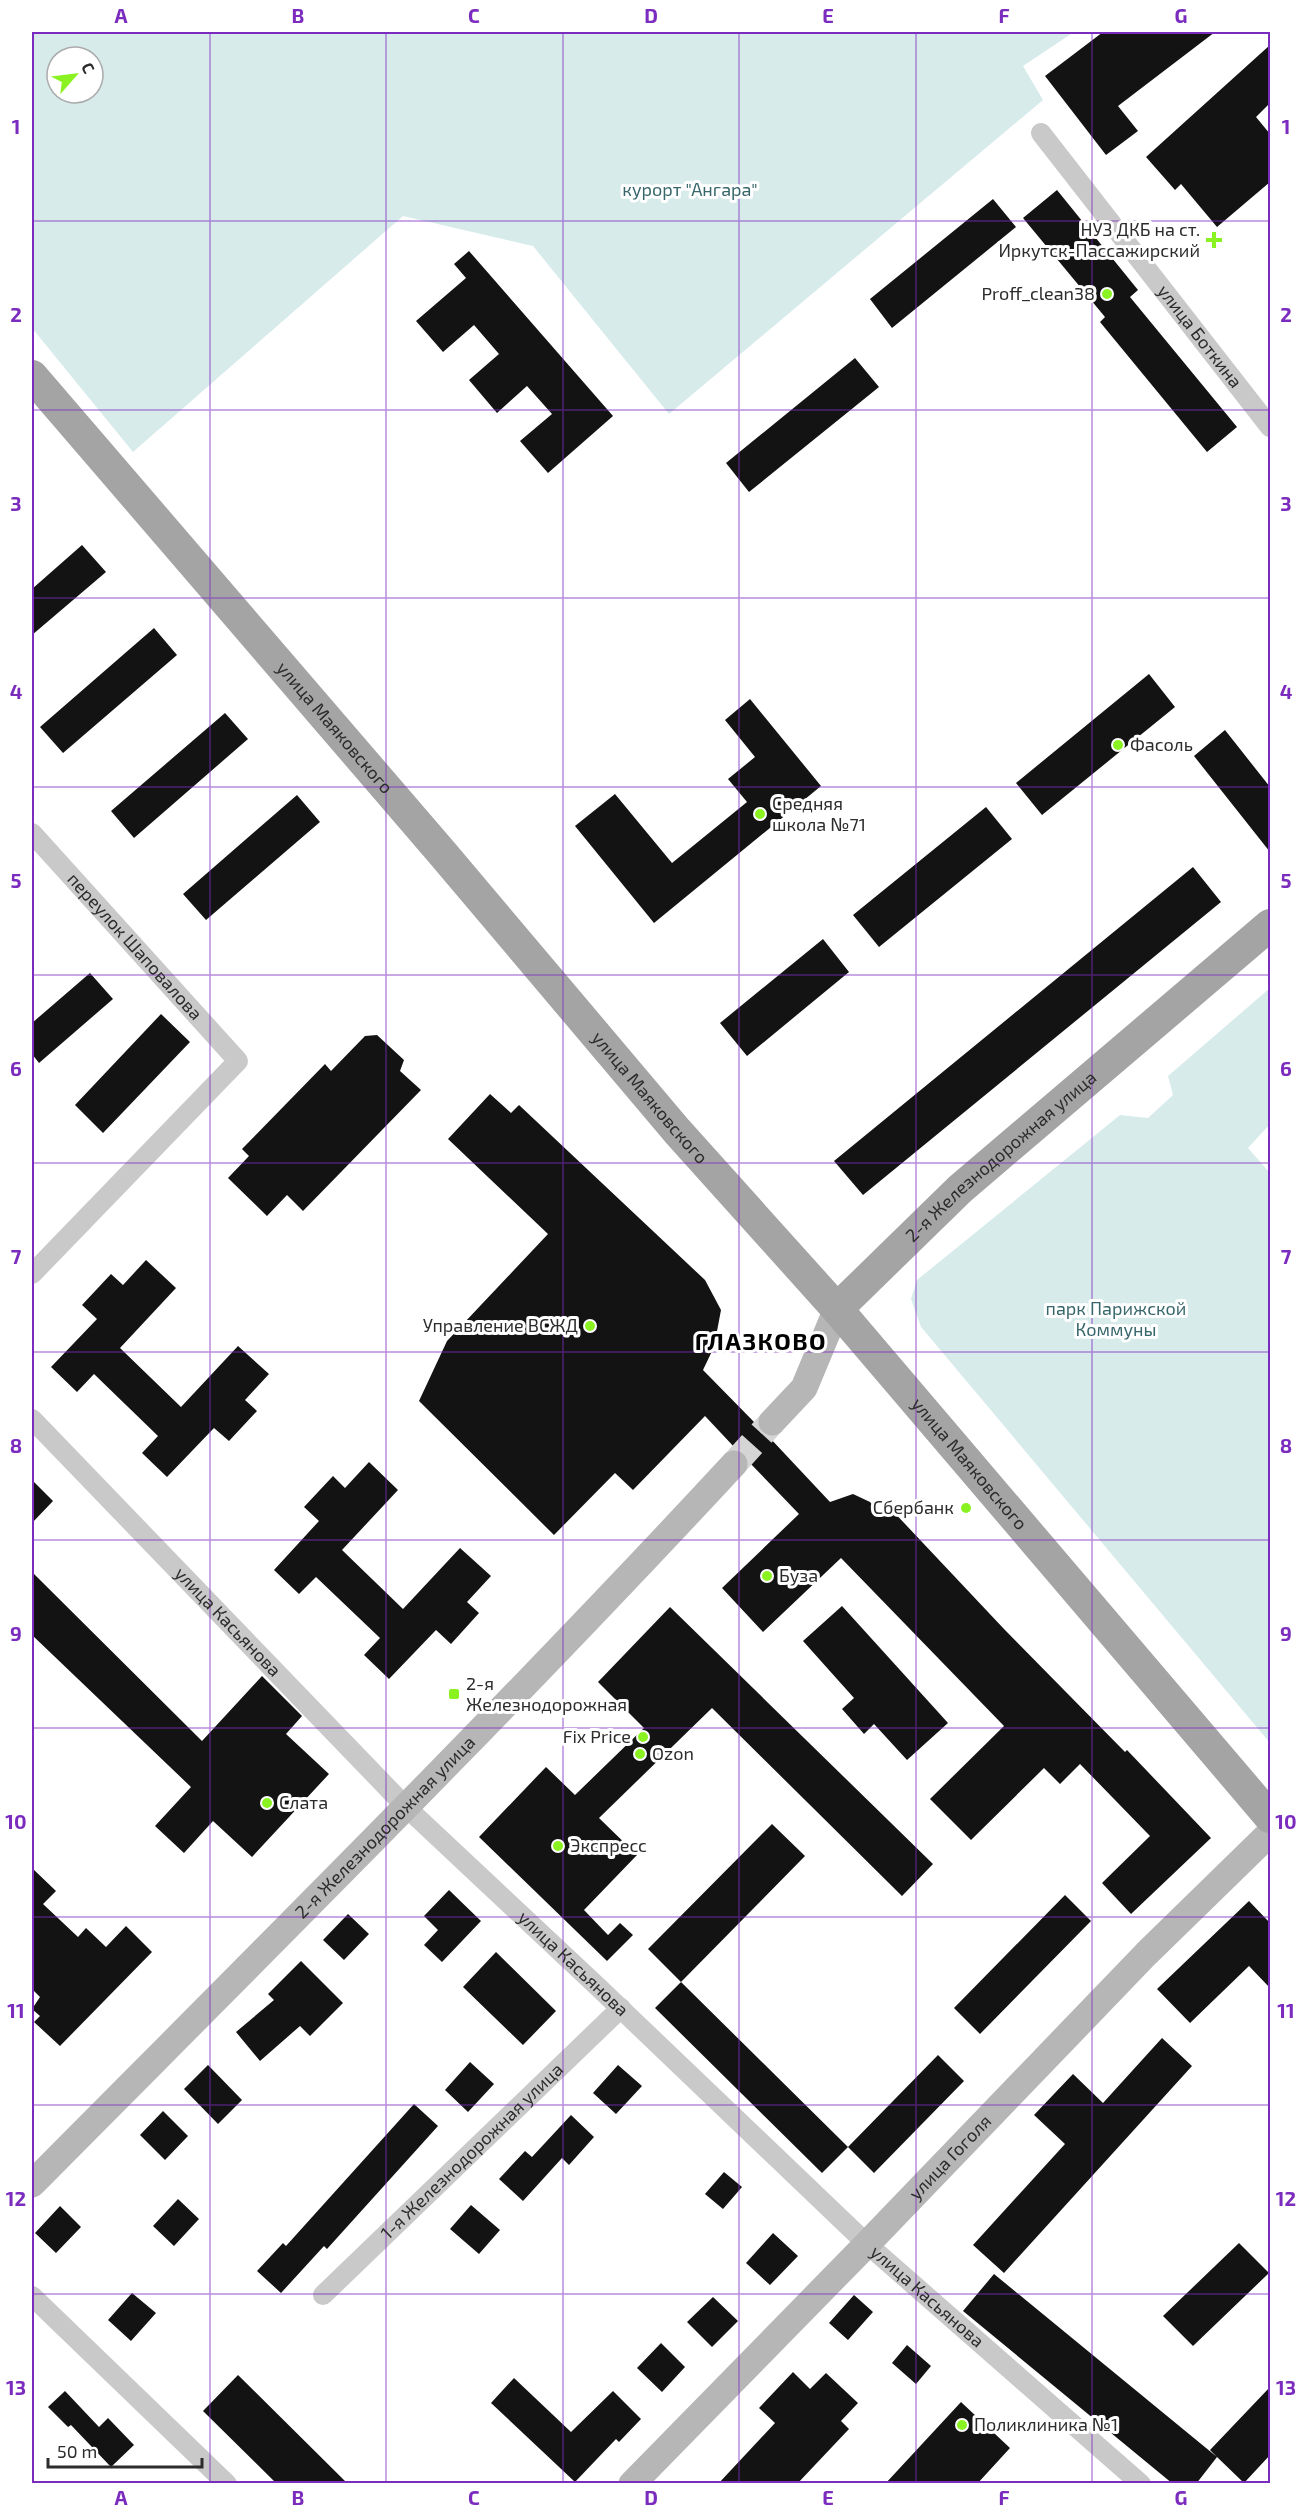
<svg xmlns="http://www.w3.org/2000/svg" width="1302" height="2515" font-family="'Exo 2',sans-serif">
<rect width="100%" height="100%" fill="#fff"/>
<!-- green -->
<path fill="#d8ebeb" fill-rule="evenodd" d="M 32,32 L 1074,32 L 1023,66 L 1043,100 L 669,414 L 533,246 L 403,216 L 133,452 L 32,328 ZM 57,57 L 93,57 L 93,93 L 57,93 Z
M 1270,988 L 1270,1124 L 1248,1148 L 1270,1173 L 1270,1743 L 921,1327 L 911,1299 L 917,1280 L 1120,1115 L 1148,1118 L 1173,1095 L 1168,1076 Z"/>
<!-- building -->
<path fill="#131313" d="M 1103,32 L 1215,32 L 1118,106 L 1138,131 L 1106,155 L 1045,76 Z
M 1270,45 L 1270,103 L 1256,117 L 1270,134 L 1270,182 L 1217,227 L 1181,184 L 1175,190 L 1146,157 Z
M 1057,190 L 1138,290 L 1130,297 L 1237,427 L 1207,452 L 1100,322 L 1105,317 L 1023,218 Z
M 993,199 L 1016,227 L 892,328 L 870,299 Z
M 469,251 L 613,416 L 548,473 L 520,441 L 552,414 L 527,386 L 497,413 L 469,380 L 499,354 L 474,325 L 443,352 L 416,321 L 466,278 L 454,264 Z
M 855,358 L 879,387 L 749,492 L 726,463 Z
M 82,545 L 106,572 L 32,635 L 32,589 Z
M 154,628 L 177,655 L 63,753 L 40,727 Z
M 1149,674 L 1175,707 L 1042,815 L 1016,783 Z
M 750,699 L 821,786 L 654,923 L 575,826 L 615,794 L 672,863 L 747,802 L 728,779 L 755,757 L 725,720 Z
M 225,713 L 248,739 L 134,838 L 111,811 Z
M 1225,730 L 1270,787 L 1270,852 L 1194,756 Z
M 297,795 L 320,822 L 206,920 L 183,894 Z
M 986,807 L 1012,839 L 879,947 L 853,915 Z
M 1193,867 L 1221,902 L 863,1195 L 834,1161 Z
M 823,939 L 849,972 L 747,1056 L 720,1023 Z
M 90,973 L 113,999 L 39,1063 L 32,1054 L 32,1023 Z
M 161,1014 L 190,1042 L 103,1133 L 75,1105 Z
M 377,1035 L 404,1060 L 400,1071 L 421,1090 L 303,1211 L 287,1195 L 267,1216 L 228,1178 L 249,1156 L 242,1149 L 325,1064 L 331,1071 L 365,1036 Z
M 490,1094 L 511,1113 L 519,1105 L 705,1280 L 721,1310 L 714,1347 L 703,1370 L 757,1425 L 761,1433 L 769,1437 L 830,1502 L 853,1494 L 870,1502 L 882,1515 L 890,1508 L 1004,1629 L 1125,1752 L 1127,1750 L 1211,1838 L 1131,1914 L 1102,1883 L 1150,1836 L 1080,1764 L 1060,1784 L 1044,1768 L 971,1840 L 930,1799 L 1004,1726 L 841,1558 L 763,1632 L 722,1588 L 799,1514 L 749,1462 L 745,1453 L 736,1449 L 705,1416 L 633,1490 L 615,1473 L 554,1535 L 419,1401 L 447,1341 L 548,1234 L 448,1139 Z
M 146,1260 L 176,1288 L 120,1348 L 181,1407 L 238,1346 L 269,1374 L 245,1400 L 257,1411 L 229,1441 L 214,1428 L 167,1477 L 142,1453 L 158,1436 L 94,1374 L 77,1392 L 51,1367 L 97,1319 L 82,1305 L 111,1274 L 123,1285 Z
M 369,1462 L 398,1490 L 342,1550 L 403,1609 L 460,1548 L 491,1576 L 467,1602 L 479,1613 L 451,1644 L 436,1630 L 389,1679 L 364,1655 L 380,1638 L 316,1577 L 299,1594 L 274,1570 L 319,1521 L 304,1507 L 333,1476 L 345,1488 Z
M 32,1480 L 53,1501 L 32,1523 Z
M 32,1572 L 202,1741 L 262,1676 L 302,1716 L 286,1734 L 329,1774 L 252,1857 L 213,1821 L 184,1853 L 155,1826 L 191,1787 L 32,1635 Z
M 842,1606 L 948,1723 L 907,1760 L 874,1724 L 864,1734 L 842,1709 L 854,1698 L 803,1641 Z
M 670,1607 L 933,1864 L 902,1896 L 712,1708 L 599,1818 L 637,1855 L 584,1910 L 608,1935 L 620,1923 L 633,1935 L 607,1961 L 479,1837 L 546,1767 L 575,1795 L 644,1728 L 598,1682 Z
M 772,1824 L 805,1856 L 681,1982 L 648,1949 Z
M 32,1868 L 56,1891 L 43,1904 L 78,1937 L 86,1928 L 106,1947 L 126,1926 L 152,1952 L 60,2046 L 34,2022 L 40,2016 L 32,2009 L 40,1997 L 32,1989 Z
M 449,1890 L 481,1921 L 442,1962 L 424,1945 L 438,1930 L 424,1916 Z
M 1065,1895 L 1091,1921 L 980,2034 L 954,2008 Z
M 1249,1901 L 1270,1923 L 1270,1988 L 1249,1966 L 1190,2023 L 1157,1989 Z
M 348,1914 L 369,1934 L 344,1960 L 323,1940 Z
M 496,1952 L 556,2011 L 523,2045 L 463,1987 Z
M 301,1961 L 343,2003 L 310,2036 L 300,2026 L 260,2061 L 236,2032 L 274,2000 L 268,1994 Z
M 681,1982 L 848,2147 L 822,2173 L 655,2008 Z
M 1162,2038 L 1192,2066 L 1004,2273 L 973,2245 L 1065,2144 L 1034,2115 L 1073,2074 L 1103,2103 Z
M 938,2055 L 964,2081 L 874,2173 L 848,2147 Z
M 470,2062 L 494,2084 L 468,2112 L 445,2090 Z
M 208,2065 L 242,2100 L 218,2124 L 184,2089 Z
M 618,2065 L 642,2086 L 616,2114 L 593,2093 Z
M 414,2104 L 438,2126 L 327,2249 L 324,2246 L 281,2293 L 257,2271 L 283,2243 L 286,2246 Z
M 163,2111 L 188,2136 L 165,2160 L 140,2135 Z
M 571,2115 L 594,2137 L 569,2165 L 562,2158 L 523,2201 L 499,2179 L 525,2151 L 532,2157 Z
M 724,2172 L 742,2187 L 723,2209 L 705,2194 Z
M 178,2199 L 199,2219 L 174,2246 L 153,2226 Z
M 471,2205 L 500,2230 L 479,2254 L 450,2229 Z
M 60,2206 L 81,2227 L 56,2253 L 35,2233 Z
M 773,2233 L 798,2256 L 770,2285 L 746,2263 Z
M 1239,2243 L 1269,2273 L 1193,2346 L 1163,2316 Z
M 994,2274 L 1217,2457 L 1210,2450 L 1270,2387 L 1270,2455 L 1244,2483 L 1217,2457 L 1196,2484 L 1173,2484 L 963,2311 Z
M 132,2293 L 156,2313 L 131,2341 L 108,2320 Z
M 854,2295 L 873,2312 L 848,2340 L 829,2323 Z
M 713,2297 L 738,2321 L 712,2347 L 687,2322 Z
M 661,2343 L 685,2367 L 662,2392 L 637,2368 Z
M 907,2345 L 931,2366 L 916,2384 L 892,2363 Z
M 793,2372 L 810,2389 L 826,2373 L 858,2403 L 841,2421 L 849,2429 L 797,2484 L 718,2484 L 775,2423 L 759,2408 Z
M 238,2375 L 348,2484 L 277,2484 L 203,2411 Z
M 514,2378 L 571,2432 L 613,2391 L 641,2419 L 619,2442 L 616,2439 L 575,2482 L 491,2403 Z
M 65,2391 L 99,2427 L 108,2418 L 134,2445 L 111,2467 L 71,2425 L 68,2427 L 48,2407 Z
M 961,2402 L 1010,2448 L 977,2484 L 885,2484 Z"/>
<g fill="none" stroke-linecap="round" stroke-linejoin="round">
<!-- secondary-tunnel -->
<path stroke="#d5d5d5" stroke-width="27" stroke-dasharray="27 14" stroke-linecap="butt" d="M 734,1464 L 772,1422"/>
<!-- minor -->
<g stroke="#c9c9c9" stroke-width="20">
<path id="s1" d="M 1041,133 L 1270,427"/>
<path id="s2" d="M 32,833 L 238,1061 L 32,1274"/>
<path id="s3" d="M 32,1419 L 406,1807 L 597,1986 L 867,2244 L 1141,2484"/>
<path id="s4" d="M 323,2295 L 621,2008"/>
<path d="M 32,2296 L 227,2484"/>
</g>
<!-- secondary -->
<g stroke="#b6b6b6" stroke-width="27">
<path d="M 772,1422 L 804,1388 L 837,1309"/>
<path id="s5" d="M 32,2184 C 268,1946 506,1710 734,1464"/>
<path id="s6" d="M 632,2484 L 867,2244 L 1146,1954 L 1270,1833"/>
</g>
<!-- primary -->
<g stroke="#a4a4a4" stroke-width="32">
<path id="s7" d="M 32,376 L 443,854 L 677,1131 L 837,1309 L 1270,1817"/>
<path id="s8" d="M 837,1309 L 960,1189 L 1270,925"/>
</g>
</g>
<!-- grid -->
<path fill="none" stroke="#7b2cbf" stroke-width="1.5" stroke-opacity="0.55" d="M 210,32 L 210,2484M 386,32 L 386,2484M 563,32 L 563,2484M 739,32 L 739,2484M 916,32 L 916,2484M 1092,32 L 1092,2484M 32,221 L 1270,221M 32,410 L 1270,410M 32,598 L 1270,598M 32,787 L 1270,787M 32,975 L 1270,975M 32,1163 L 1270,1163M 32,1352 L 1270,1352M 32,1540 L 1270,1540M 32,1728 L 1270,1728M 32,1917 L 1270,1917M 32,2105 L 1270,2105M 32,2294 L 1270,2294"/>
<!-- markers -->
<g fill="#8af220" stroke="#fff" stroke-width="2">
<path d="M1211 231h6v6h6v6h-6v6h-6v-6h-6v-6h6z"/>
<circle cx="1107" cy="294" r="6"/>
<circle cx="1118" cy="745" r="6"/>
<circle cx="760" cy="814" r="6"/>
<circle cx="590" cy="1326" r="6"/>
<circle cx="966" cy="1508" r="6"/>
<circle cx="767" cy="1576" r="6"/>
<rect x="448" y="1688" width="12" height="12" rx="3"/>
<circle cx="643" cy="1737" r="6"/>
<circle cx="640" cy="1754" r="6"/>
<circle cx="267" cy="1803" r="6"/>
<circle cx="558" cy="1846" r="6"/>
<circle cx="962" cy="2425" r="6"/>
</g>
<g text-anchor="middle" stroke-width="6" stroke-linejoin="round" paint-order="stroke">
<!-- park labels -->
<g font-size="18" fill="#37666b" stroke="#fff">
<text x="690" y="196">курорт "Ангара"</text>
<text x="1116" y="1315">парк Парижской<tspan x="1116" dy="21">Коммуны</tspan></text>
</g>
<!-- poi labels -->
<g font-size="18" fill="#2c2c2c" stroke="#fff" text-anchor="start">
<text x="1200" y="236" text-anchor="end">НУЗ ДКБ на ст.<tspan x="1200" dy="21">Иркутск-Пассажирский</tspan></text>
<text x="1095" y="300" text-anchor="end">Proff_clean38</text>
<text x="1130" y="751">Фасоль</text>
<text x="772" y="810">Средняя<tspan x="772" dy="21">школа №71</tspan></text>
<text x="578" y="1332" text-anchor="end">Управление ВСЖД</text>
<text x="954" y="1514" text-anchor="end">Сбербанк</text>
<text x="779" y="1582">Буза</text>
<text x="466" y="1690">2-я<tspan x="466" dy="21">Железнодорожная</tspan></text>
<text x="631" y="1743" text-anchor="end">Fix Price</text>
<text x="652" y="1760">Ozon</text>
<text x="279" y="1809">Слата</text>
<text x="570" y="1852">Экспресс</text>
<text x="974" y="2431">Поликлиника №1</text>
</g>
<!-- street labels -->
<g font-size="18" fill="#2c2c2c" stroke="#fff">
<text dy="6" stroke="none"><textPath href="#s1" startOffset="258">улица Боткина</textPath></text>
<text dy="6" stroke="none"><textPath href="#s7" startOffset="464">улица Маяковского</textPath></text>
<text dy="6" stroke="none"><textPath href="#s2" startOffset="153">переулок Шаповалова</textPath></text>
<text dy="6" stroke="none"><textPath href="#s7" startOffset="950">улица Маяковского</textPath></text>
<text dy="6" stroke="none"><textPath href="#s8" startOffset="224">2-я Железнодорожная улица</textPath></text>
<text dy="6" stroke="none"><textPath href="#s7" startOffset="1436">улица Маяковского</textPath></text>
<text dy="6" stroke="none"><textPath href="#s3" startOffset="282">улица Касьянова</textPath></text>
<text dy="6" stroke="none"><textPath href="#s5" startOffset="502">2-я Железнодорожная улица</textPath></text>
<text dy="6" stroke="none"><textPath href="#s3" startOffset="768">улица Касьянова</textPath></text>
<text dy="6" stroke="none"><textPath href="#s4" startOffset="207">1-я Железнодорожная улица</textPath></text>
<text dy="6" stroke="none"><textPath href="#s6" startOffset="456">улица Гоголя</textPath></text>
<text dy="6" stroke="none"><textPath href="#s3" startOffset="1254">улица Касьянова</textPath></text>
</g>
<!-- district labels -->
<g font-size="24" font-weight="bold" letter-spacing="1.5" fill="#000" stroke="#fff">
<text x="761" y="1350">ГЛАЗКОВО</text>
</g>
</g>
<!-- border -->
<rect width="1302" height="2515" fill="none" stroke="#ffffff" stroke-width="66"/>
<!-- north arrow -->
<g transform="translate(75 75) rotate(62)"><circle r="28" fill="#ffffff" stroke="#ababab" stroke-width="1.5"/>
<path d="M0-4.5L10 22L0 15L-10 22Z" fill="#8af220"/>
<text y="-9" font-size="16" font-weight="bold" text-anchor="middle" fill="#2c2c2c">С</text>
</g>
<!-- scale -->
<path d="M48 2458v9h154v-9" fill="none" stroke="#2c2c2c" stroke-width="3"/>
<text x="57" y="2458" font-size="18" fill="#2c2c2c" stroke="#ffffff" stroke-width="4.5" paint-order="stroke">50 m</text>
<rect x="33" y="33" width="1236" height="2449" fill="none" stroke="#7b2cbf" stroke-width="2"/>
<g font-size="20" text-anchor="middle" font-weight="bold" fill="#7b2cbf">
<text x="121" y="23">A</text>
<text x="298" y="23">B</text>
<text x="474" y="23">C</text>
<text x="651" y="23">D</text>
<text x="828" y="23">E</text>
<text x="1004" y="23">F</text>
<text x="1181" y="23">G</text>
<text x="16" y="134">1</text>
<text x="1286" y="134">1</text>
<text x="16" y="322">2</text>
<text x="1286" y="322">2</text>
<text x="16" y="511">3</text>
<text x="1286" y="511">3</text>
<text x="16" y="699">4</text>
<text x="1286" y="699">4</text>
<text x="16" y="888">5</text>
<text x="1286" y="888">5</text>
<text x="16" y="1076">6</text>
<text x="1286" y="1076">6</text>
<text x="16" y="1264">7</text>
<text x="1286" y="1264">7</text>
<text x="16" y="1453">8</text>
<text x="1286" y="1453">8</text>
<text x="16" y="1641">9</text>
<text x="1286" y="1641">9</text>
<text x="16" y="1829">10</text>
<text x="1286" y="1829">10</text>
<text x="16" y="2018">11</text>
<text x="1286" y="2018">11</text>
<text x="16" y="2206">12</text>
<text x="1286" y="2206">12</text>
<text x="16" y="2395">13</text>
<text x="1286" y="2395">13</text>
<text x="121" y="2505">A</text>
<text x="298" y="2505">B</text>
<text x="474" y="2505">C</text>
<text x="651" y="2505">D</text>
<text x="828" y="2505">E</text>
<text x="1004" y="2505">F</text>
<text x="1181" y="2505">G</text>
</g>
</svg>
